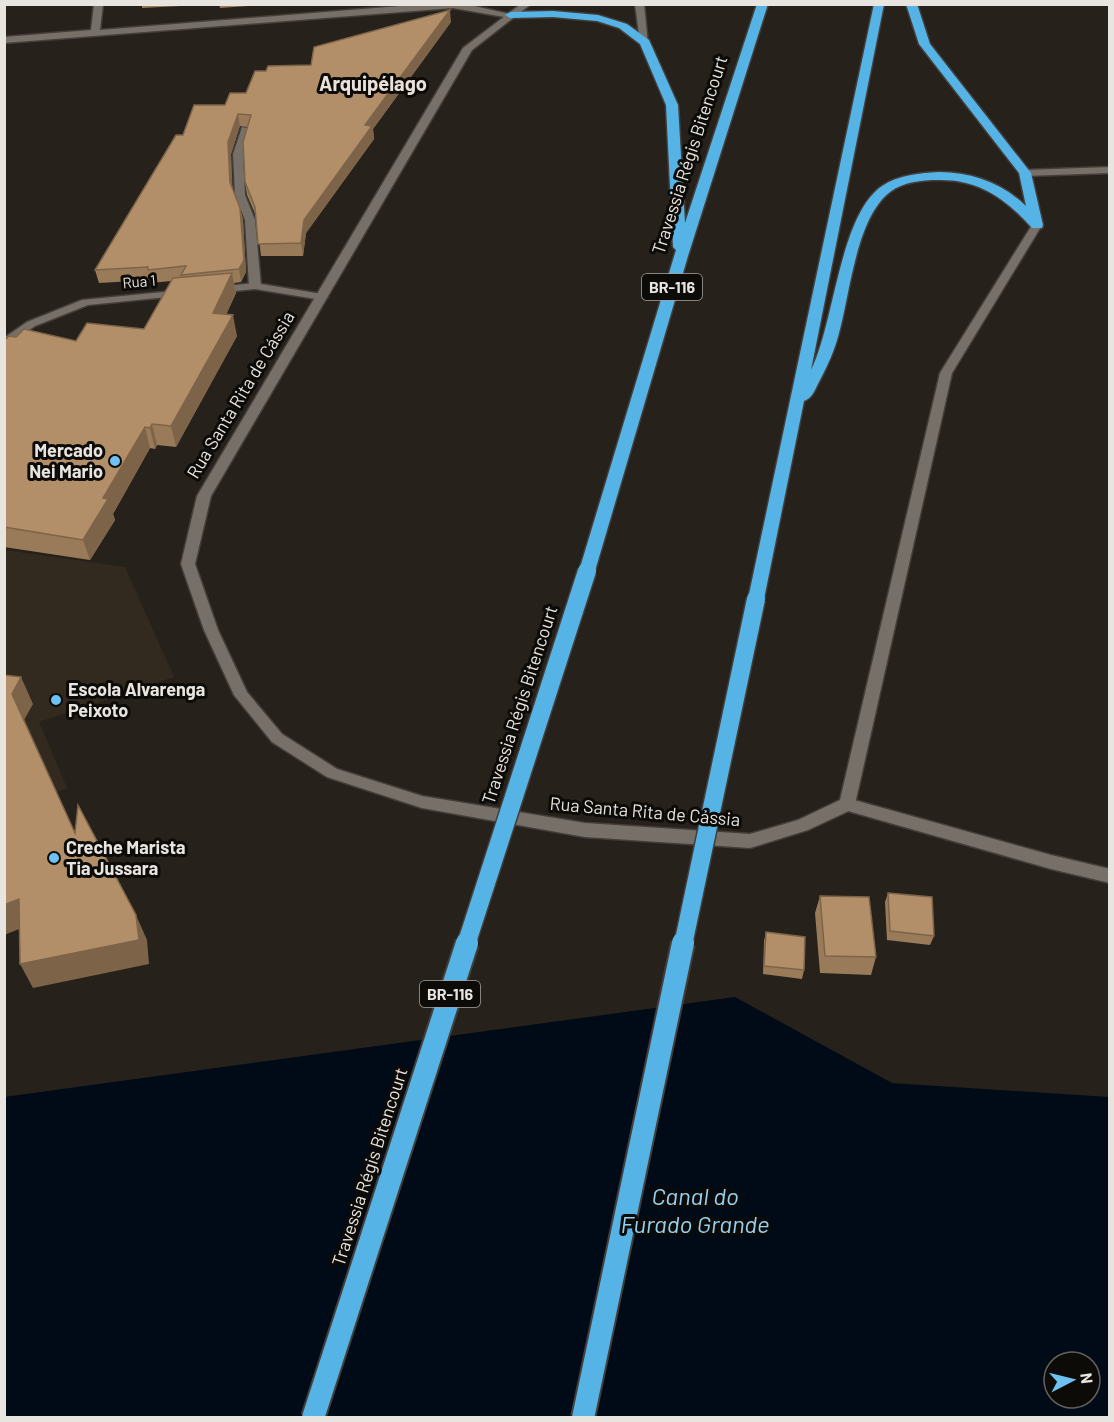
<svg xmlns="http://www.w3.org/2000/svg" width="1114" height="1422" font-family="Barlow,sans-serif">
<rect width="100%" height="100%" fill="#26211a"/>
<!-- built -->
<path fill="#332a1f" d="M 5,550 L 125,567 L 174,677 L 39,722 L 67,788 L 5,814 Z"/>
<!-- water -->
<path fill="#000b17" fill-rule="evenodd" d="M 735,997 L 892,1083 L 1109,1097 L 1109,1417 L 5,1417 L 4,1097 ZM 1054,1362 L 1090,1362 L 1090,1398 L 1054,1398 Z"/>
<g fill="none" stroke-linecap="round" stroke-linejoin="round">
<!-- lane casing -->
<g stroke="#433e3a" stroke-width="3">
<path id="lane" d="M 242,127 L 251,129 L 243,154 L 245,195 L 255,220 L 261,286 L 255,289 L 249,286 L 245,220 L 235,195 L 233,154 Z"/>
</g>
<!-- street casing -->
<g stroke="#433e3a" stroke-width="3">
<path id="street" d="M 94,4 L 103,4 L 100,30 L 425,4 L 465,4 L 514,15 L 510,18 L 453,8 L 4,43 L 4,37 L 91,30 Z
M 1110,167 L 1110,173 L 1025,176 L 1020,173 L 1025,170 Z
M 255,283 L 322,294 L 328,297 L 322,300 L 255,289 L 215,293 L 209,290 L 215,287 Z
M 183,290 L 189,293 L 187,295 L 88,305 L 35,326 L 4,347 L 4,338 L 27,322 L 82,300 Z
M 847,798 L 1051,855 L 1110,869 L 1110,883 L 1051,869 L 841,809 L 839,804 L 841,799 Z"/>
</g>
<!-- secondary casing -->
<g stroke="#433e3a" stroke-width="3">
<path id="secondary" d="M 521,4 L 531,4 L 472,50 L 211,496 L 195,564 L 218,630 L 247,692 L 282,734 L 337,769 L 422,796 L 585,823 L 750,834 L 798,820 L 840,800 L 940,373 L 1032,225 L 1041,223 L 1042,225 L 952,373 L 855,804 L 853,809 L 808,830 L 750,848 L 585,837 L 422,808 L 327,777 L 272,742 L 234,695 L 204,630 L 181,564 L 197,496 L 463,48 Z
M 635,4 L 644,4 L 648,44 L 640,42 Z"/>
</g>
<!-- highway casing -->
<g stroke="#433e3a" stroke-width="3">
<path id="highway" d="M 757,4 L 768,4 L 688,256 L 595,571 L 593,575 L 581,575 L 579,571 L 676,250 L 673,247 L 666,105 L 640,44 L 619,28 L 597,21 L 553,17 L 510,18 L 505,15 L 510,12 L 553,11 L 598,15 L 627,24 L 649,40 L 678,105 L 685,223 Z
M 874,4 L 884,4 L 811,370 C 835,322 839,216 882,186 C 898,175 921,173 939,172 C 972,172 1002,183 1026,206 L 1019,173 L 919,44 L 906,4 L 917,4 L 930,44 L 1031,173 L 1043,225 L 1042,228 L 1032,228 C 1006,199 979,179 938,180 C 921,180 903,182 890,192 C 856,218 850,294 839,333 C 835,349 828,365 820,380 C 816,387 813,398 804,401 L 764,599 L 756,605 L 748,599 Z"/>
</g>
<!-- lane -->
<use href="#lane" fill="#767068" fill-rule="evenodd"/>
<!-- street -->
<use href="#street" fill="#767068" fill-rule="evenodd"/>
<!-- secondary -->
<use href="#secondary" fill="#767068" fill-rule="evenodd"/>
<!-- highway -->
<use href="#highway" fill="#55b3e6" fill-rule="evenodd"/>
<!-- highway-bridge-far1 casing -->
<g stroke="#433e3a" stroke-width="21" stroke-linecap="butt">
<path id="highway-bridge-far1" d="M 466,945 L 587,571
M 683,945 L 756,599"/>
</g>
<!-- highway-bridge casing -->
<g stroke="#433e3a" stroke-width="26" stroke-linecap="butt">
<path id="highway-bridge" d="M 313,1418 L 467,943
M 583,1418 L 683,943"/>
</g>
<!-- highway-bridge-far1 -->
<use href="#highway-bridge-far1" stroke="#55b3e6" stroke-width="18"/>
<!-- highway-bridge -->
<use href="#highway-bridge" stroke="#55b3e6" stroke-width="22"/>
</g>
<!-- wall -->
<path fill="#997b59" d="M 142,4 L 219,4 L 142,8 Z
M 219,4 L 249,4 L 248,6 L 220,8 Z
M 451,22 L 373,129 L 374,139 L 306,233 L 303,256 L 261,256 L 256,216 L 247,195 L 245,182 L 247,127 L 240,126 L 231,154 L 232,187 L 240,208 L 243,220 L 246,272 L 241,282 L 234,283 L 236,293 L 226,315 L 237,336 L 176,447 L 157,445 L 155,449 L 150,448 L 113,514 L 115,520 L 90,560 L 4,547 L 4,341 L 16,337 L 76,341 L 144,329 L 171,281 L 151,283 L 150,280 L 99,283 L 95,270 L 183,135 L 225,105 L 246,93 L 266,71 L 311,65 Z
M 888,893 L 934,936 L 930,945 L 887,940 L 885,902 Z
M 820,896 L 876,957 L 871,975 L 820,973 L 815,913 Z
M 766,932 L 804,970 L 802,979 L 763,974 L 764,941 Z"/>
<!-- shaded-wall -->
<path fill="#7d6449" d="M 450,10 L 451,22 L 373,129 L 374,139 L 306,233 L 303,256 L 301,243 L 304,220 L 365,125 Z
M 238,114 L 240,126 L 231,154 L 233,195 L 230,182 L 228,142 Z
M 240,208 L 243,220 L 246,272 L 241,282 L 239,269 Z
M 232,273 L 236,293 L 217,334 L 213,313 Z
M 233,315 L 237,336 L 176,447 L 171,426 Z
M 152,424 L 157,445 L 155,449 L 150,428 Z
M 145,427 L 150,448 L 113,514 L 115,520 L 90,560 L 83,540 L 103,498 Z
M 21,677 L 33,704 L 24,720 L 12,694 Z
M 19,899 L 32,924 L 4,935 L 4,905 Z
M 136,915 L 147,940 L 149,964 L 33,988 L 20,964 Z"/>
<!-- building -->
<path fill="#b28f68" stroke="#7d6449" stroke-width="1.5" d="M 450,10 L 365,125 L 372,126 L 304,220 L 301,243 L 258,244 L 255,207 L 245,182 L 243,142 L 251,115 L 238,114 L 228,142 L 230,182 L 240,208 L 244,260 L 239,269 L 181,275 L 186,266 L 148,270 L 148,267 L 95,270 L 176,135 L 183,135 L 194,105 L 225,105 L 230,93 L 246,93 L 255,71 L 266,71 L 268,66 L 311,65 L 314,47 Z
M 232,273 L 213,313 L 233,315 L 171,426 L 152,424 L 150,428 L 145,427 L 103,498 L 108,499 L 83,540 L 4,527 L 4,341 L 9,336 L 16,337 L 24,329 L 76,341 L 87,323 L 144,329 L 173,278 Z
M 4,675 L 21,677 L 12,694 L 75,833 L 78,805 L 136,915 L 139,940 L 20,964 L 19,899 L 4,905 Z
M 888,893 L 932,897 L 934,936 L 890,931 Z
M 820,896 L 869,897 L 876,957 L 825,956 Z
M 766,932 L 805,937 L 804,970 L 764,966 Z"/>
<!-- markers -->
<g fill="#6dc2f3" stroke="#0d0b08" stroke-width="2">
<circle cx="115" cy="461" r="6"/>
<circle cx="56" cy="700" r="6"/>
<circle cx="54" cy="858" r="6"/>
</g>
<g text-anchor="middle" stroke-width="6" stroke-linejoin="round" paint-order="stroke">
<!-- far-street labels -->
<g font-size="15" fill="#e8e4e0" stroke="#0d0b08">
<text transform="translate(139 282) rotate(-5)" y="5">Rua 1</text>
</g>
<!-- shield labels -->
<g fill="#0d0b08" stroke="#a6a39f" stroke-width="1.5">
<rect x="642" y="274" width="60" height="26" rx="4.5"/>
<rect x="420" y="981" width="60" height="26" rx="4.5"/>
</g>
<g font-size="16" font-weight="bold" fill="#e8e4e0">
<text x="672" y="293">BR-116</text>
<text x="450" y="1000">BR-116</text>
</g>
<!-- street labels -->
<g font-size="18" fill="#e8e4e0" stroke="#0d0b08">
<text transform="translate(690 155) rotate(-72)" y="6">Travessia Régis Bitencourt</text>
<text transform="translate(241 395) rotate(-59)" y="6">Rua Santa Rita de Cássia</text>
<text transform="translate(520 705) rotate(-72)" y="6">Travessia Régis Bitencourt</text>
<text transform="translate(645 812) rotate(5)" y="6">Rua Santa Rita de Cássia</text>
<text transform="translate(370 1167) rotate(-72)" y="6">Travessia Régis Bitencourt</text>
</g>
<!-- poi labels -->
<g font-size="18" font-weight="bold" fill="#e8e4e0" stroke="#0d0b08" text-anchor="start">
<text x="103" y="457" text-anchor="end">Mercado<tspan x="103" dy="21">Nei Mario</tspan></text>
<text x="68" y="696">Escola Alvarenga<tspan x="68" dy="21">Peixoto</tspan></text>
<text x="66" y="854">Creche Marista<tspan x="66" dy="21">Tia Jussara</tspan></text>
</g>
<!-- far-district labels -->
<g font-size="20" font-weight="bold" fill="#eae2da" stroke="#0d0b08">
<text x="373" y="91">Arquipélago</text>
</g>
<!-- near-water labels -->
<g font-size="24" font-style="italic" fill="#95d1f5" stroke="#0d0b08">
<text x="695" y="1205">Canal do<tspan x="695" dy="28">Furado Grande</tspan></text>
</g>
</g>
<!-- border -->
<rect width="1114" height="1422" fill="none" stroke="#e8e4e0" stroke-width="12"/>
<!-- north arrow -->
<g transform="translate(1072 1380) rotate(83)"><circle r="28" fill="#0d0b08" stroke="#65625e" stroke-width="1.5"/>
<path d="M0-4.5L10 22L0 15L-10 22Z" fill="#6dc2f3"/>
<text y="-9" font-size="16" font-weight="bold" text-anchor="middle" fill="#e8e4e0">N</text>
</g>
</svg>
